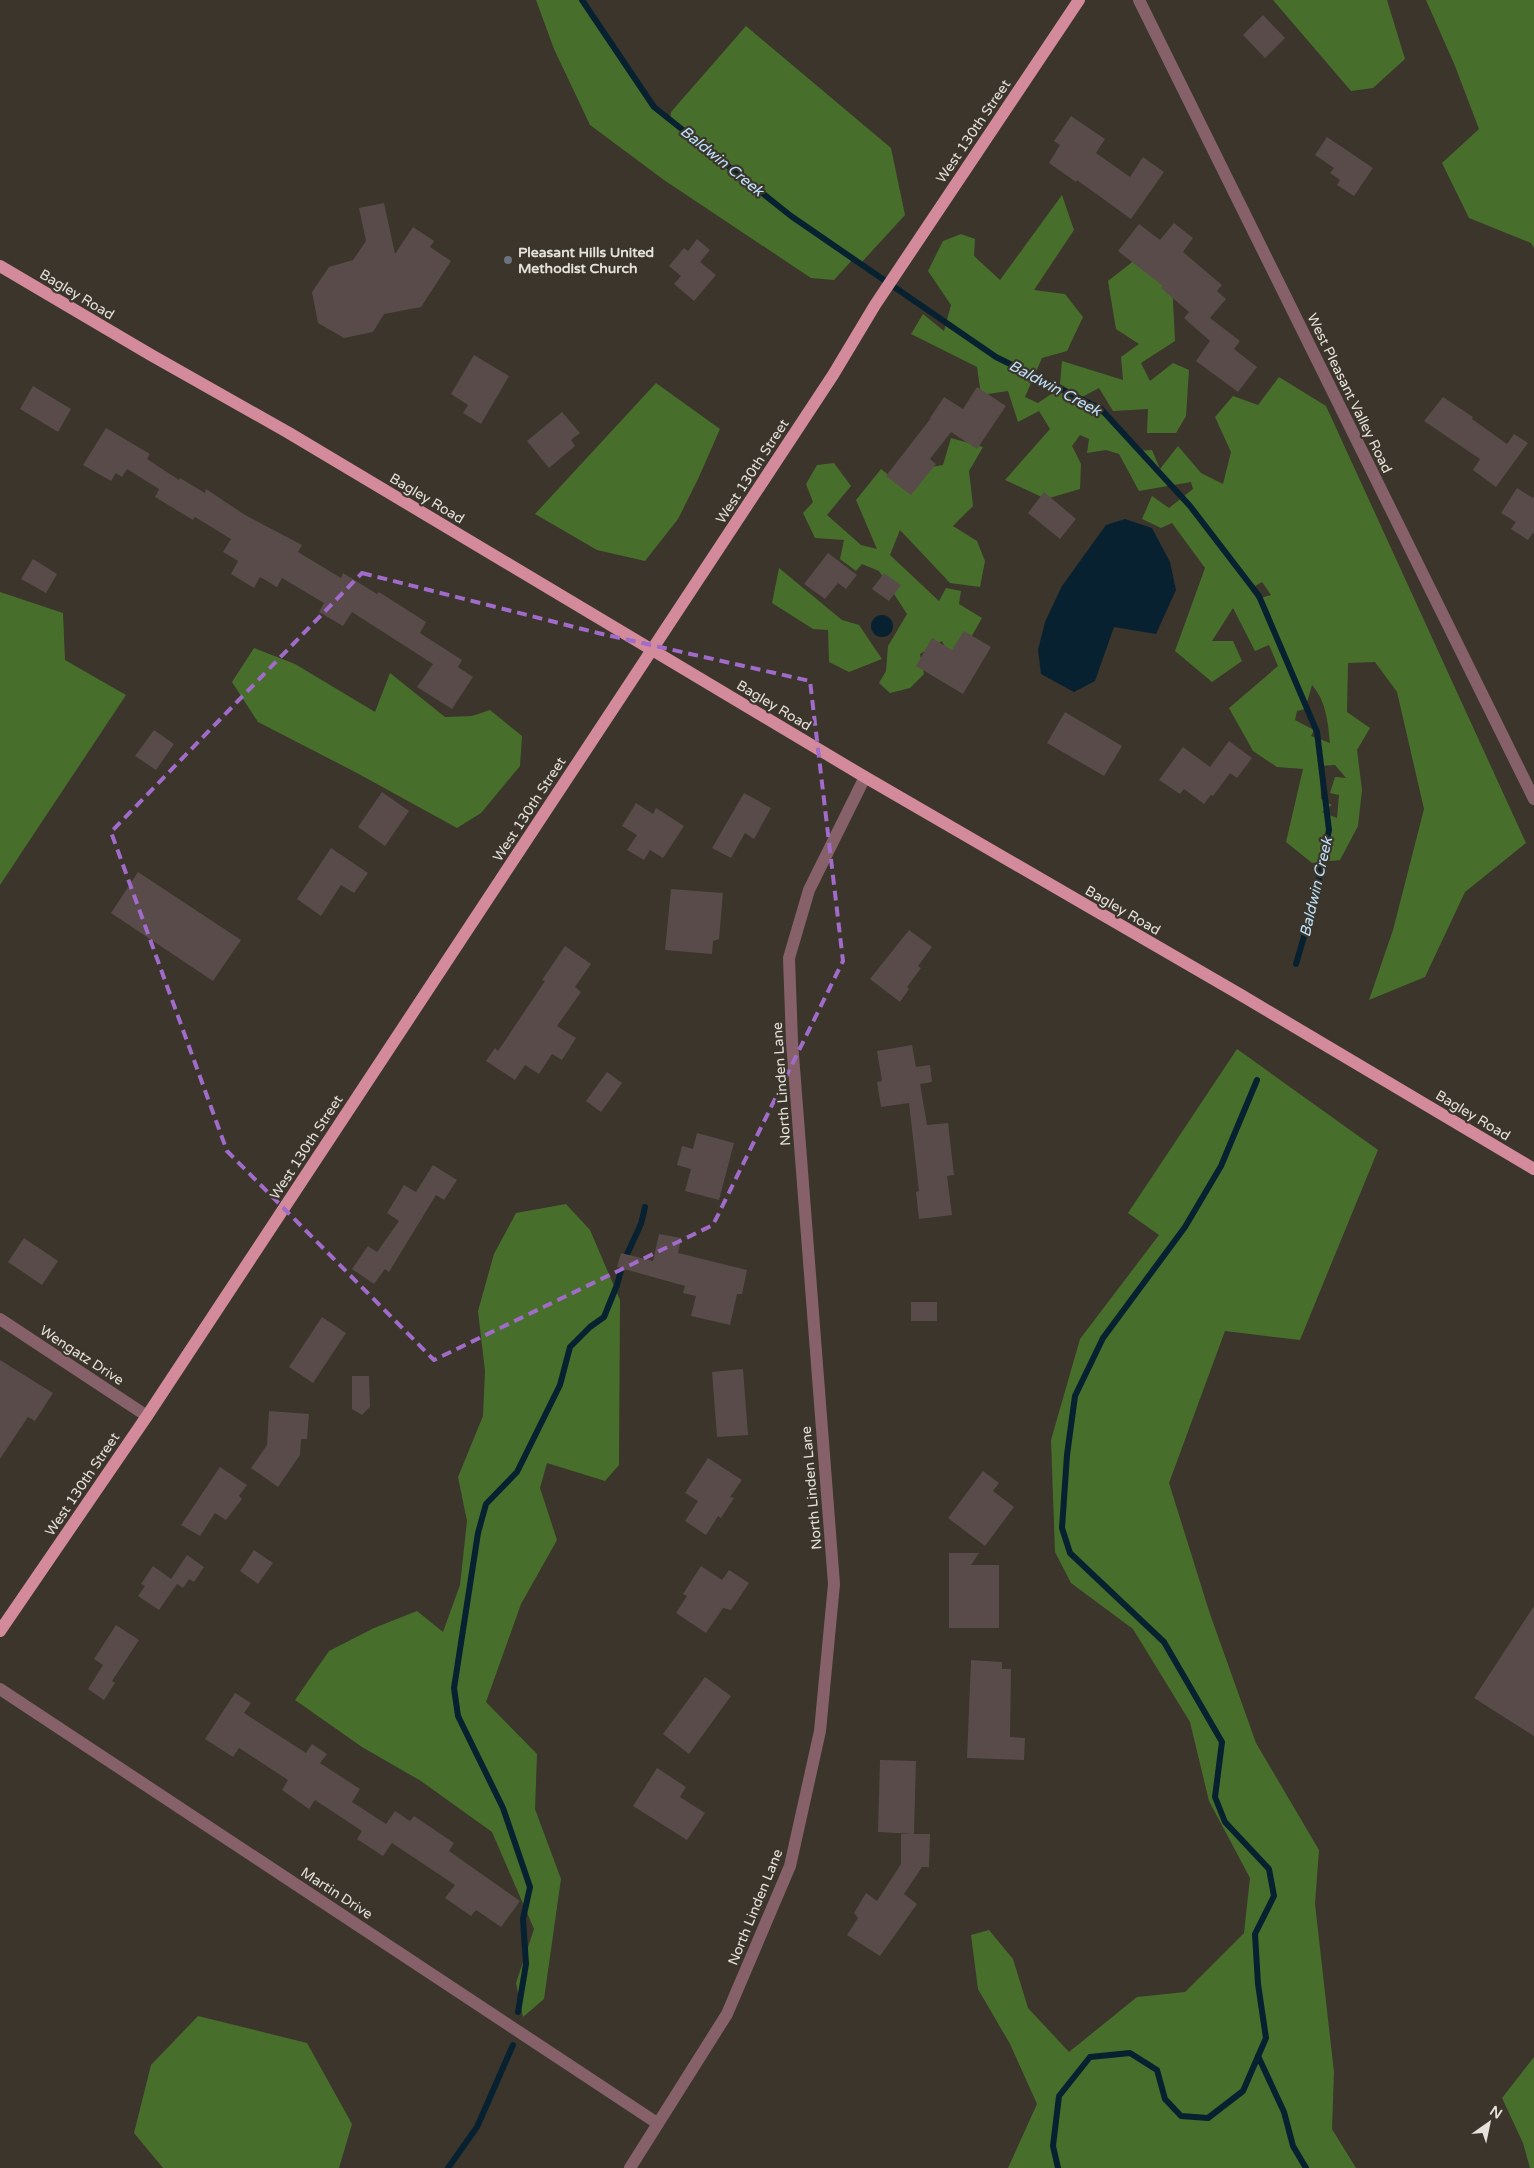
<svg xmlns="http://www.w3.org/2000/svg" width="1534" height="2168" font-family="'Varela Round',sans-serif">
<rect width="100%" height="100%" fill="#3b352b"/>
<!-- forest -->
<path fill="#476f2b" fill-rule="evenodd" d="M 536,0 L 582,0 L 654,107 L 670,119 L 671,112 L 746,26 L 891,148 L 905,215 L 860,264 L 853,259 L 834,280 L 811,278 L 664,180 L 590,125 L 554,49 Z
M 1273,0 L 1387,0 L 1405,59 L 1373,88 L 1351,91 Z
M 1426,0 L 1534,0 L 1534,248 L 1531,243 L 1469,218 L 1442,163 L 1479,129 L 1455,66 Z
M 1062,195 L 1074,230 L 1034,290 L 1065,294 L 1083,317 L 1067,351 L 1042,358 L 1025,397 L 1038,403 L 1054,392 L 1075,393 L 1060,384 L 1062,361 L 1123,380 L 1121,357 L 1139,344 L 1116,329 L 1108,281 L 1145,252 L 1172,282 L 1175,341 L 1141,363 L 1150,381 L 1173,363 L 1189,370 L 1186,416 L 1176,433 L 1147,433 L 1148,409 L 1113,411 L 1099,388 L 1082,397 L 1077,394 L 1079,408 C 1112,413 1117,428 1138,451 L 1152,450 L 1160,469 L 1178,446 L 1201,473 L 1223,484 L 1231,452 L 1215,417 L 1233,396 L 1258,405 L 1279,377 L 1326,406 L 1526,843 L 1465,892 L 1425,977 L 1369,1000 L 1393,930 L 1424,809 L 1397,692 L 1375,662 L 1348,663 L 1347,712 L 1370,728 L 1357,750 L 1362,790 L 1358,826 L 1340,860 L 1312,863 L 1286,842 L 1303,769 L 1277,767 L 1253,751 L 1229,708 L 1278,666 L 1269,645 L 1255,651 L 1233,608 L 1212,641 L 1233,641 L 1242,661 L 1212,682 L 1175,651 L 1205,568 L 1172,523 L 1161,528 L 1142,519 L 1152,496 L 1169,508 L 1193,489 L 1191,482 L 1139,491 L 1119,454 L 1106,450 L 1087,453 L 1089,439 L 1080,435 L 1072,446 L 1081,464 L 1080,489 L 1046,499 L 1005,480 L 1050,429 L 1039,411 L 1018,422 L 1008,391 L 981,395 L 977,367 L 911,334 L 923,314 L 944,331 L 951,305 L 928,271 L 943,241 L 961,234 L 975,239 L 974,256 L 1000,280 ZM 1262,582 L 1271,595 L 1257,599 L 1250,589 ZM 1312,685 C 1326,701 1328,722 1330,743 L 1311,736 L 1314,730 L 1295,720 L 1297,711 L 1305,709 ZM 1335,765 L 1346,778 L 1335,777 L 1330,793 L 1339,795 L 1337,818 L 1322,812 L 1332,805 L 1321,799 L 1320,766 Z
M 656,383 L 720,429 L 698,479 L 678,519 L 645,561 L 597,550 L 535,514 Z
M 951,438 L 983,447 L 969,471 L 973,506 L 953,526 L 977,541 L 985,561 L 980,587 L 950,583 L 900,530 L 890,555 L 939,601 L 946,588 L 961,591 L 959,604 L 982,618 L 961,655 L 948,653 L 942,641 L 920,654 L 924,674 L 910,688 L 890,693 L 879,683 L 886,671 L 888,646 L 907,614 L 879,571 L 862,564 L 856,571 L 840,559 L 844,540 L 815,538 L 803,513 L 813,502 L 806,484 L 817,465 L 834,463 L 851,486 L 827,515 L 861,545 L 877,549 L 856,500 L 881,469 L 900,484 L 924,468 L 943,465 Z
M 779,568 L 842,620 L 859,625 L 882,659 L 849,672 L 829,662 L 828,630 L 813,629 L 772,603 Z
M 0,592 L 63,613 L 65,660 L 126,695 L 0,885 Z
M 254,648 L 295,664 L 375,712 L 390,673 L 445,717 L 472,716 L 490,710 L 522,736 L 520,766 L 481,813 L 457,828 L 357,773 L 258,722 L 232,682 Z
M 1237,1049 L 1378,1150 L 1300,1340 L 1225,1331 L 1169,1483 L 1210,1614 L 1256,1743 L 1319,1850 L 1315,1904 L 1334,2072 L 1332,2129 L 1356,2168 L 1008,2168 L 1037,2104 L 1010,2044 L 978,1989 L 971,1935 L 989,1930 L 1013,1959 L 1028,2008 L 1069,2052 L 1137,1997 L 1185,1992 L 1244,1933 L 1250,1878 L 1209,1801 L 1190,1722 L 1133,1629 L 1071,1583 L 1055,1552 L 1051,1440 L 1080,1339 L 1159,1235 L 1128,1213 Z
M 566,1204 L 590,1230 L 620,1300 L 619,1465 L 605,1481 L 547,1463 L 540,1488 L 557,1540 L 521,1604 L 486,1702 L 537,1754 L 535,1809 L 561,1879 L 544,1999 L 523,2017 L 516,1983 L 534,1929 L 492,1832 L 421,1781 L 362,1747 L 295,1700 L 329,1651 L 374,1628 L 417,1611 L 443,1632 L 460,1585 L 467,1521 L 458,1477 L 483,1416 L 485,1371 L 478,1311 L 494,1254 L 516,1213 Z
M 198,2016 L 307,2043 L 352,2124 L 339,2168 L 163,2168 L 134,2133 L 151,2065 Z
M 1534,2057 L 1534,2168 L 1530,2168 L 1523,2143 L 1502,2098 Z"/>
<!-- water -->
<path fill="#082131" d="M 1125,519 L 1152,528 L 1170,562 L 1176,590 L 1156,634 L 1114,627 L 1095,681 L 1074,692 L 1041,674 L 1038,650 L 1045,622 L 1062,586 L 1106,525 Z
M871 626a11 11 0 1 1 22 0a11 11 0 1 1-22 0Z"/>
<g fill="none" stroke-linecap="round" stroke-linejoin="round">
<!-- stream -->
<path stroke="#082131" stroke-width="6" d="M 582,0 L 654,107 L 791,216 L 996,357 L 1101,409 L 1190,506 L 1259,596 L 1317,732 L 1329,830 L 1315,899 L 1296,964
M 518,2012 L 526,1964 L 523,1919 L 530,1887 L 503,1808 L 458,1716 L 454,1688 L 478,1533 L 486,1504 L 517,1472 L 560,1385 L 570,1347 L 590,1327 L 604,1317 L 617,1285 L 623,1263 L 641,1224 L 645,1207
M 1258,2056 L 1284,2112 L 1293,2146 L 1306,2168
M 448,2168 L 477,2127 L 513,2045
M 1058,2168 L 1053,2146 L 1059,2096 L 1090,2057 L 1130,2053 L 1157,2070 L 1165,2099 L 1181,2116 L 1208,2118 L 1243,2091 L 1266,2038 L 1258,1984 L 1255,1934 L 1274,1896 L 1269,1869 L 1225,1822 L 1215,1797 L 1222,1742 L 1164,1642 L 1070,1553 L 1062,1528 L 1067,1455 L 1075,1396 L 1103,1338 L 1185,1227 L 1221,1166 L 1257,1080"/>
</g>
<!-- building -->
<path fill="#594b4a" d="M 1263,15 L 1285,38 L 1265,58 L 1243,35 Z
M 1071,116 L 1105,139 L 1096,153 L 1130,177 L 1143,157 L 1164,172 L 1131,219 L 1077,180 L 1076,182 L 1049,163 L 1060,145 L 1054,141 Z
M 1327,137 L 1373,168 L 1354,196 L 1337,185 L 1340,180 L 1330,173 L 1334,168 L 1315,155 Z
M 384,203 L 395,254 L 413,227 L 434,241 L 430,247 L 451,261 L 421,307 L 384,314 L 373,332 L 344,338 L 318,323 L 312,292 L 329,267 L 353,260 L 366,241 L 359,208 Z
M 1174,223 L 1193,238 L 1183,252 L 1222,285 L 1217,291 L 1226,299 L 1210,318 L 1240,341 L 1234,349 L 1257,367 L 1238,392 L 1196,361 L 1210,341 L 1184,318 L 1189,312 L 1161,288 L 1163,286 L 1118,251 L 1139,224 L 1160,240 Z
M 697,239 L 710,250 L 700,262 L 716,275 L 694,301 L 674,284 L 681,276 L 669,266 L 684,248 L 688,251 Z
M 474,355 L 509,376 L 481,424 L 463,413 L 468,405 L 451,394 Z
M 33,386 L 71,409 L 58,432 L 20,409 Z
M 977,387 L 1006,406 L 977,449 L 951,432 L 930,459 L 936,464 L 911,495 L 886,476 L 931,418 L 930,418 L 944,397 L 963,409 Z
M 1443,397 L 1473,417 L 1472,419 L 1507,444 L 1514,434 L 1528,443 L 1496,487 L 1473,470 L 1480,459 L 1424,421 Z
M 562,412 L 580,433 L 571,440 L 575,446 L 549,468 L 527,441 Z
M 106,428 L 150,454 L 147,459 L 179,480 L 180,478 L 205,493 L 206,489 L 245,515 L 302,545 L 298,552 L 341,578 L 343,573 L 377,594 L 379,592 L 426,622 L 420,633 L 462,660 L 458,667 L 473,677 L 452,709 L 417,687 L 433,664 L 352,612 L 343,626 L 319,612 L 324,603 L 282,578 L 277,587 L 260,577 L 254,588 L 231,574 L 238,561 L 223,552 L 231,539 L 195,517 L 193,520 L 155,497 L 159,489 L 127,469 L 122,477 L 116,473 L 111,481 L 83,465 Z
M 1517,488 L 1533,498 L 1534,496 L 1534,534 L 1533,533 L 1528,540 L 1511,529 L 1516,522 L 1501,513 Z
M 1044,492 L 1076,519 L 1060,539 L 1028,513 Z
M 828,553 L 857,575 L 846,589 L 838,583 L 825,599 L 804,584 Z
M 33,559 L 57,574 L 46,593 L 21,579 Z
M 884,573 L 901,585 L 889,601 L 872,589 Z
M 964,631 L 991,647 L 963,694 L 916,666 L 932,638 L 952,650 Z
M 1065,712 L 1122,746 L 1104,776 L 1047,743 Z
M 154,730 L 174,744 L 156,770 L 135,756 Z
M 1229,741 L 1252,758 L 1237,778 L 1230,773 L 1213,796 L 1211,795 L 1204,804 L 1184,789 L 1180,794 L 1159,780 L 1183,747 L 1210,767 Z
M 382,792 L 409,811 L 385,846 L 358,827 Z
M 744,793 L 771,808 L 754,839 L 745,833 L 731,858 L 712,848 Z
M 636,803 L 653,814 L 656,808 L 684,826 L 663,858 L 650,850 L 644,860 L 627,850 L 637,835 L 622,826 Z
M 331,848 L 368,873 L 354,893 L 341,885 L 321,916 L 297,899 Z
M 138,872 L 241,940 L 213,981 L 111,913 Z
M 671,889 L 723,893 L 719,939 L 713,941 L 712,954 L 665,950 Z
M 909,930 L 932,947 L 918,966 L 921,968 L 907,987 L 909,989 L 900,1002 L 870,979 Z
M 565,946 L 591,964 L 575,987 L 581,992 L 557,1026 L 576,1038 L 562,1060 L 552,1054 L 539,1074 L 525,1065 L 515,1080 L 486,1061 L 495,1048 L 498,1051 L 545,981 L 542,980 Z
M 912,1045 L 916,1067 L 930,1065 L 932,1082 L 920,1084 L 927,1125 L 948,1123 L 954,1175 L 947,1176 L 952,1215 L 919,1219 L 916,1192 L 919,1191 L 909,1103 L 881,1107 L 877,1082 L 882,1081 L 877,1051 Z
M 607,1072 L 622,1083 L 601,1112 L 586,1101 Z
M 697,1133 L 734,1143 L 719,1200 L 685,1191 L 691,1169 L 677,1165 L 682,1146 L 693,1149 Z
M 433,1165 L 457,1180 L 444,1200 L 436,1195 L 389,1272 L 385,1269 L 374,1284 L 352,1269 L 368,1246 L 377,1252 L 399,1221 L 387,1213 L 404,1185 L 416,1192 Z
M 659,1234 L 681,1238 L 678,1253 L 747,1270 L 742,1294 L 737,1294 L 730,1325 L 691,1316 L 696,1296 L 683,1293 L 685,1286 L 617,1267 L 621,1253 L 653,1261 Z
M 24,1238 L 58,1261 L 42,1285 L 8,1262 Z
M 911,1302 L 937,1302 L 937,1321 L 911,1321 Z
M 322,1317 L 346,1333 L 313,1383 L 289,1367 Z
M 0,1360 L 53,1393 L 35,1421 L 28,1417 L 0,1459 Z
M 743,1369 L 748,1435 L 717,1437 L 712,1372 Z
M 352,1376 L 369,1376 L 370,1407 L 362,1415 L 352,1409 Z
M 269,1411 L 309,1414 L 307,1439 L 301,1439 L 300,1455 L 278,1487 L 251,1468 L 267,1445 Z
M 708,1458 L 742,1480 L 730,1497 L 734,1498 L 721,1518 L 718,1516 L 706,1535 L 685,1521 L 698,1501 L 685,1493 Z
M 220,1467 L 247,1485 L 239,1496 L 242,1499 L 226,1520 L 215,1513 L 200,1536 L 181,1525 Z
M 983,1471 L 999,1483 L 993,1491 L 1014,1507 L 985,1546 L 948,1518 Z
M 254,1550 L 273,1563 L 258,1584 L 240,1571 Z
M 949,1553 L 979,1553 L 971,1565 L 999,1565 L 999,1628 L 949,1628 Z
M 187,1555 L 204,1567 L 194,1582 L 189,1579 L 183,1588 L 177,1584 L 159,1610 L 138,1596 L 145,1586 L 141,1584 L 153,1566 L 171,1579 Z
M 701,1566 L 722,1580 L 729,1570 L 749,1583 L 731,1610 L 723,1608 L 706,1633 L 676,1613 L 687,1596 L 683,1594 Z
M 1534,1606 L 1534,1736 L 1474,1698 Z
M 116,1625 L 139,1640 L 112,1681 L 115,1683 L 104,1700 L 88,1689 L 103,1665 L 94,1659 Z
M 971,1660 L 1002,1662 L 1002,1669 L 1011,1669 L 1010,1737 L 1025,1738 L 1024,1760 L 967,1758 Z
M 705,1677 L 731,1696 L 689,1754 L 663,1734 Z
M 235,1693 L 251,1703 L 244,1713 L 306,1753 L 312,1744 L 327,1754 L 320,1763 L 360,1789 L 352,1802 L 386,1824 L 395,1811 L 410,1821 L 414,1816 L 454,1843 L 449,1851 L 520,1901 L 501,1927 L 476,1910 L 471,1916 L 445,1898 L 455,1885 L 392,1843 L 383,1856 L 357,1839 L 362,1831 L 315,1800 L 309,1809 L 282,1790 L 288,1780 L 239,1748 L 233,1757 L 205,1739 Z
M 880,1760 L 916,1761 L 914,1834 L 878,1832 Z
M 657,1768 L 686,1787 L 680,1797 L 705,1813 L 687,1840 L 633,1806 Z
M 901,1834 L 930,1834 L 929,1867 L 922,1867 L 904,1894 L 917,1904 L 880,1956 L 847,1935 L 858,1918 L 854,1913 L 866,1893 L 877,1901 L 901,1864 Z"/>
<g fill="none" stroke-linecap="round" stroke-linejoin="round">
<!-- minor -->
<path stroke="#86616a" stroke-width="12" d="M 1139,0 L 1534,799
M 0,1319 L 147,1416
M 0,1689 L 657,2123
M 630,2168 L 727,2014 L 790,1866 L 820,1731 L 834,1584 L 792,1042 L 789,958 L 809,890 L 865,777"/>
<!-- major -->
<path stroke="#d38b9c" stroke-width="12" d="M 0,266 L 151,355 L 289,433 L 865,777 L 1241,995 L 1534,1169
M 0,1631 L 147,1416 L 833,375 L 875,305 L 1079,0"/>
</g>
<!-- marked area -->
<path fill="none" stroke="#a06bc9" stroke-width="4" stroke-dasharray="10 6" stroke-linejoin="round" d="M 362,573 L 598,633 L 810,681 L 843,961 L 713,1225 L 434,1360 L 227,1151 L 111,832 Z"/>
<!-- markers -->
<circle fill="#6b7280" stroke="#3b352b" stroke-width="2" cx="508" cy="260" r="5"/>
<g text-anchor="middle" stroke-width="4.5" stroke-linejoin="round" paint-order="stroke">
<!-- street labels -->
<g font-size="14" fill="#e5e1db" stroke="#3b352b">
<text transform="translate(973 131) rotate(-56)" y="5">West 130th Street</text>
<text transform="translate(77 294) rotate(31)" y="5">Bagley Road</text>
<text transform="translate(1350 393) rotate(64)" y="5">West Pleasant Valley Road</text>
<text transform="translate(752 471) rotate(-57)" y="5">West 130th Street</text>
<text transform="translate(427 498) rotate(31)" y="5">Bagley Road</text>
<text transform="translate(774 705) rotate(31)" y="5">Bagley Road</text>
<text transform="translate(529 809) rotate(-57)" y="5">West 130th Street</text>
<text transform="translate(1123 910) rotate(30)" y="5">Bagley Road</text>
<text transform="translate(781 1084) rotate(-94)" y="5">North Linden Lane</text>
<text transform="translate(1473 1115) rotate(31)" y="5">Bagley Road</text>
<text transform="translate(306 1147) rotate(-57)" y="5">West 130th Street</text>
<text transform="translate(82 1355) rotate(33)" y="5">Wengatz Drive</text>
<text transform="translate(82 1484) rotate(-56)" y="5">West 130th Street</text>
<text transform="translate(811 1488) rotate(-95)" y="5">North Linden Lane</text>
<text transform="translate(337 1893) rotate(33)" y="5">Martin Drive</text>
<text transform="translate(755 1907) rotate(-68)" y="5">North Linden Lane</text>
</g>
<!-- poi labels -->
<g font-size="14" font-weight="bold" fill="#e5e1db" stroke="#3b352b" text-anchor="start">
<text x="518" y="257">Pleasant Hills United<tspan x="518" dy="16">Methodist Church</tspan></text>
</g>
<!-- water labels -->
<g font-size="15" font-style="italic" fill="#bde3fe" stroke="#3b352b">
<text transform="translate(722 161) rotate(39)" y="5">Baldwin Creek</text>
<text transform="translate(1055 388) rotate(28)" y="5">Baldwin Creek</text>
<text transform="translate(1316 887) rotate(-77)" y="5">Baldwin Creek</text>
</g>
</g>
<!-- north arrow -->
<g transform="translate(1489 2123) rotate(33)" stroke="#3b352b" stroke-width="4" paint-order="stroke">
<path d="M0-4L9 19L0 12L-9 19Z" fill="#e5e1db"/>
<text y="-8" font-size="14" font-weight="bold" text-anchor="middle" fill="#e5e1db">N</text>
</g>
</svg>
